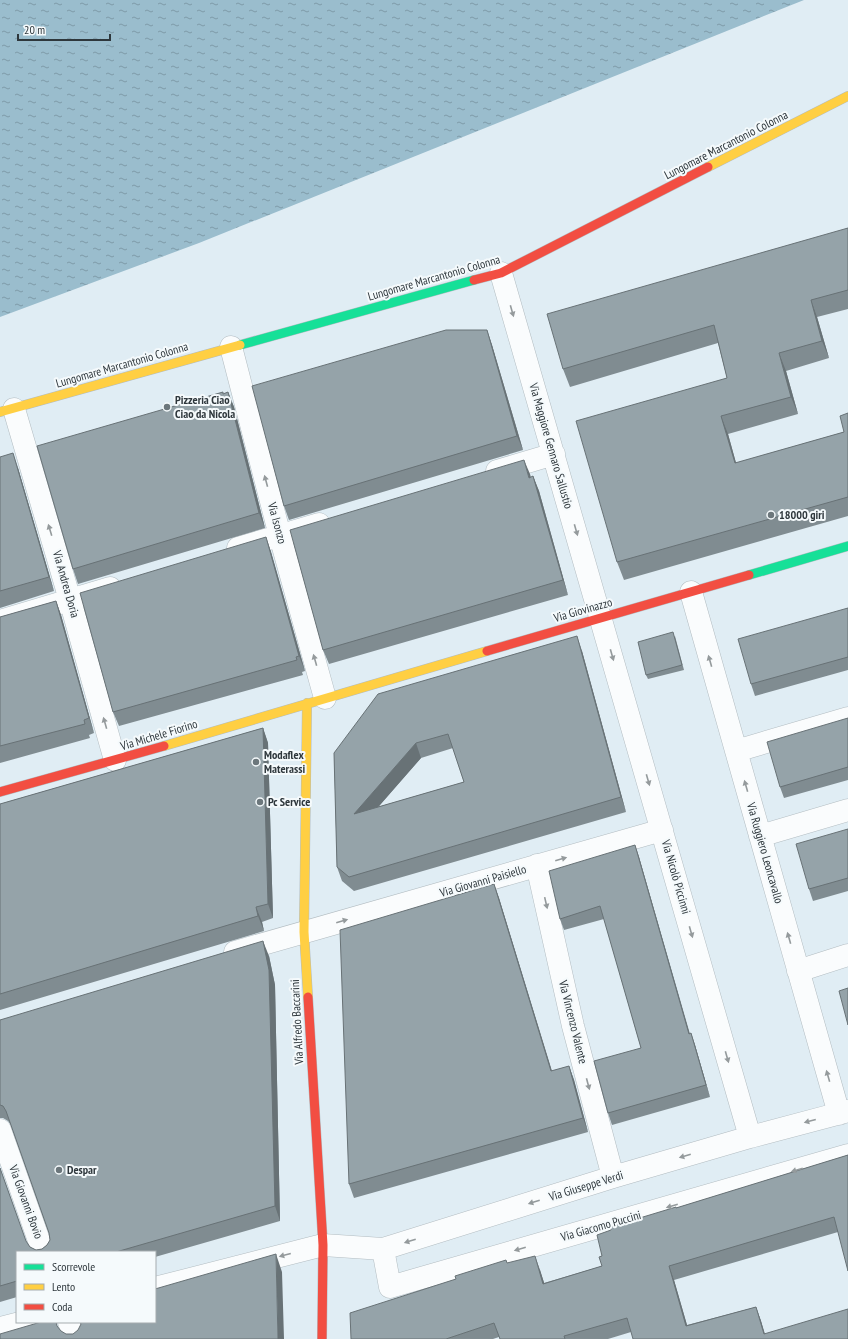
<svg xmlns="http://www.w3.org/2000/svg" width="848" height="1339" font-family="'PT Sans Narrow',sans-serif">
<defs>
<pattern id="water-ripples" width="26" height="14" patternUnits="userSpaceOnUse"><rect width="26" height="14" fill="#9abdcd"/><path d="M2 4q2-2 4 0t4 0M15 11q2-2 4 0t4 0" fill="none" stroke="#7e9aa8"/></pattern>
</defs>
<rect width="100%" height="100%" fill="#e0edf4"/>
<!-- water -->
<path fill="url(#water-ripples)" d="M 0,0 L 804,0 L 199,243 L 0,317 Z"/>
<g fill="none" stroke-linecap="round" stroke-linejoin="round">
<!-- street casing -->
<g stroke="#b2bcc1" stroke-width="23">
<path id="street" d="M 501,273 L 750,1137
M 231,347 L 280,536 L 325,698
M 14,409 L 70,600 L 115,760
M 497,471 L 554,454
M 238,548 L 319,524
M 691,592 L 839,1114
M 0,621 L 110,588
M 736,751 L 848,718
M 760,836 L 848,810
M 537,865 L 573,1026 L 613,1177
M 235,952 L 662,830
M 798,971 L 848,955
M 0,1130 L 43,1252
M 383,1249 L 390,1287 L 848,1155
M 155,1288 L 323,1245 L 383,1249 L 613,1177 L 750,1137 L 848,1111
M 69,1322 L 75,1339
M 0,1328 L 24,1322"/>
</g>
<!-- fast casing -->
<g stroke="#b2bcc1" stroke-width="10">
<path id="fast" d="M 240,345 L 474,280
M 749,575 L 848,546"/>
</g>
<!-- slow casing -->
<g stroke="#b2bcc1" stroke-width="10">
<path id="slow" d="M 708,167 L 848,96
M 0,412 L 240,345
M 307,703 L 304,932 L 308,997
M 164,746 L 487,651"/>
</g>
<!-- jam casing -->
<g stroke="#b2bcc1" stroke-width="10">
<path id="jam" d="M 474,280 L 501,273 L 708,167
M 487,651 L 749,575
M 0,792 L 164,746
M 308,997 L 323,1245 L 322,1339"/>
</g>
<!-- street -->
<use href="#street" stroke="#fafcfd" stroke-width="22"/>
<!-- fast -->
<use href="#fast" stroke="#16e098" stroke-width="9"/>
<!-- slow -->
<use href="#slow" stroke="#ffcf43" stroke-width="9"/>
<!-- jam -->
<use href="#jam" stroke="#f24e42" stroke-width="9"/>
</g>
<!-- wall -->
<path fill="#808c91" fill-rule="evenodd" d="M 848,228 L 848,309 L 817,317 L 829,358 L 786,371 L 798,414 L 728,434 L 736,463 L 844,432 L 848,413 L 848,516 L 624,580 L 617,562 L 727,378 L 718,343 L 570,387 L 563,369 Z
M 487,330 L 492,345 L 523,450 L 289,520 L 284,506 Z
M 228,392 L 234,407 L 265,528 L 78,584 L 73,569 L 224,394 Z
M 0,457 L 18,468 L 54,591 L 0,608 Z
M 533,476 L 539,491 L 568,595 L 329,664 L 323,650 Z
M 266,537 L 271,552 L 305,671 L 302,672 L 303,675 L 119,726 L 113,712 Z
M 56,601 L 61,615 L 94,733 L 89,735 L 90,738 L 0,763 L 0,617 Z
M 848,608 L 848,670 L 755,696 L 751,684 Z
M 675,636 L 684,670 L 648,679 L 646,675 Z
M 582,651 L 626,812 L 354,891 L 342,881 L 337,867 L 334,753 ZM 453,748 L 464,782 L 378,807 L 421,758 Z
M 848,718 L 848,780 L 784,798 L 780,787 Z
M 263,728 L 268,743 L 273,918 L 262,922 L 264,931 L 0,1010 L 0,804 Z
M 848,829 L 848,891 L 813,901 L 809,889 Z
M 635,845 L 639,857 L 690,1034 L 691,1033 L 695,1045 L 710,1097 L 612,1125 L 608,1113 L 641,1048 L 604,919 L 564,930 L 560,919 Z
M 494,884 L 499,898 L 552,1071 L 569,1066 L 574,1080 L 588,1132 L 354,1198 L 349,1184 Z
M 269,956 L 275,985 L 280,1221 L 155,1257 L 155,1252 L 17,1252 L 17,1297 L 0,1302 L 0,1168 L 26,1242 L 30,1247 L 36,1250 L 42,1249 L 47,1245 L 50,1240 L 49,1233 L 11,1125 L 8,1121 L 3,1118 L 0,1118 L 0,1020 Z
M 848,1155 L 838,1232 L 674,1280 L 687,1325 L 756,1307 L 761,1321 L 765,1334 L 848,1339 L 631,1332 L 608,1339 L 500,1339 L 499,1337 L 493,1339 L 351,1339 L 507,1263 L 540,1270 L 544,1283 L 602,1266 L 602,1256 L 676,1208 Z"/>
<!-- shaded-wall -->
<path fill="#687276" d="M 811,300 L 817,317 L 829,358 L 822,341 Z
M 487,330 L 492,345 L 523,450 L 517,436 Z
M 779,353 L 786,371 L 798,414 L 791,397 Z
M 228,392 L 234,407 L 265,528 L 259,513 Z
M 721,416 L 728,434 L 741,481 L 735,463 Z
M 13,453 L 18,468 L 54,591 L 49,577 Z
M 524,460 L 530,474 L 535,492 L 529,478 Z
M 533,476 L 539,491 L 568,595 L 563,580 Z
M 266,537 L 271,552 L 305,671 L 299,656 Z
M 56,601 L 61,615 L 94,733 L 89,718 Z
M 577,636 L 582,651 L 626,812 L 621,797 Z
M 263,728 L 268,743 L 273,918 L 268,904 Z
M 416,743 L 421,758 L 360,828 L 354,814 Z
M 635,845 L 639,857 L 693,1046 L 689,1034 Z
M 494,884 L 499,898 L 556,1085 L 551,1071 Z
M 256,907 L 262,922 L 264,931 L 258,916 Z
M 263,941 L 269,956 L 275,985 L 280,1221 L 275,1206 Z
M 691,1033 L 695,1045 L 710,1097 L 706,1085 Z
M 569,1066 L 574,1080 L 588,1132 L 583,1118 Z
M 276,1254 L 282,1272 L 284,1339 L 278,1339 Z
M 535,1256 L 540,1270 L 549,1298 L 543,1284 Z
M 669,1266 L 674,1280 L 691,1339 L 686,1326 Z
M 756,1307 L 761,1321 L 766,1339 L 764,1334 Z"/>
<!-- building -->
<path fill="#95a3a9" stroke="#687276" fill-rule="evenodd" d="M 848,228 L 848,290 L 811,300 L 822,341 L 779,353 L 791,397 L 721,416 L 735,463 L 844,432 L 840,416 L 848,413 L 848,497 L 617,562 L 576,421 L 727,378 L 714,325 L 563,369 L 547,314 Z
M 446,330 L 487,330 L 517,436 L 284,506 L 252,386 Z
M 223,392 L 223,394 L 228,392 L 259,513 L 73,569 L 37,446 Z
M 13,453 L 49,577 L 0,591 L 0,457 Z
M 524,460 L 529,478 L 533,476 L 563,580 L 323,650 L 290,530 Z
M 266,537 L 299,656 L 296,657 L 297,660 L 113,712 L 80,593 Z
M 56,601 L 89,718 L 84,720 L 85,724 L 0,746 L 0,617 Z
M 848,608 L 848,657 L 751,684 L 738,639 Z
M 673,632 L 682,665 L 646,675 L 638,642 Z
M 577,636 L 621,797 L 349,877 L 337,867 L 334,753 L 378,694 ZM 448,734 L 464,782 L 354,814 L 416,743 Z
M 848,718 L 848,767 L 780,787 L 767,742 Z
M 263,728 L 268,904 L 256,907 L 258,916 L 0,994 L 0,804 Z
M 848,829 L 848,878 L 809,889 L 796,844 Z
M 635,845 L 689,1034 L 691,1033 L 706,1085 L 608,1113 L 594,1061 L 641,1048 L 600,906 L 560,919 L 549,871 Z
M 494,884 L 551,1071 L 569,1066 L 583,1118 L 349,1184 L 340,930 Z
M 263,941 L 269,970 L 275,1206 L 116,1252 L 17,1252 L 17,1281 L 0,1286 L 0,1168 L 26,1241 L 30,1247 L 36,1250 L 42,1249 L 47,1245 L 50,1240 L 49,1233 L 6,1111 L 3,1106 L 0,1105 L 0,1020 Z
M 848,988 L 848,1025 L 839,991 Z
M 848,1155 L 848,1271 L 834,1217 L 669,1266 L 686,1326 L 756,1307 L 764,1334 L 848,1309 L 848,1339 L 633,1339 L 627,1318 L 564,1336 L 565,1339 L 500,1339 L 494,1323 L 446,1339 L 351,1339 L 350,1313 L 456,1279 L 455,1276 L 506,1260 L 507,1263 L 535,1256 L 543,1284 L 602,1266 L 599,1257 L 602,1256 L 597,1235 L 611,1230 L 610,1227 L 676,1207 L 676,1208 Z
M 276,1254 L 278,1339 L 0,1339 L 0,1334 L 41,1322 L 56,1322 L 57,1326 L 61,1331 L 66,1334 L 73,1334 L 78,1330 L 81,1324 L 80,1322 L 155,1322 L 155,1289 Z"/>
<!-- one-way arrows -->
<defs><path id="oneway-solid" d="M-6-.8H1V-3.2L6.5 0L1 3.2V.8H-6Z"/></defs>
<g fill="#949a9c">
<use href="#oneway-solid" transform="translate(512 311) rotate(74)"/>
<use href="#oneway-solid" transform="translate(266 481) rotate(-105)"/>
<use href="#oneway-solid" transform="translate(50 530) rotate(-107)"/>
<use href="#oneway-solid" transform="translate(576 530) rotate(74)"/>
<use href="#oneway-solid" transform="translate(612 655) rotate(74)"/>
<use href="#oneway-solid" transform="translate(315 660) rotate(-106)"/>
<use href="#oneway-solid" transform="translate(710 661) rotate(-106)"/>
<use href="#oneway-solid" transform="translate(105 723) rotate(-106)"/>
<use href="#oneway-solid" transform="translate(648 780) rotate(74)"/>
<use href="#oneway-solid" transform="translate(746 786) rotate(-106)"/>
<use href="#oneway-solid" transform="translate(561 859) rotate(-16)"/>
<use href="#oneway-solid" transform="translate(546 903) rotate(77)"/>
<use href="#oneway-solid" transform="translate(342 921) rotate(-16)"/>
<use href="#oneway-solid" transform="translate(691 932) rotate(74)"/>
<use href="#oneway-solid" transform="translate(789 938) rotate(-106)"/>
<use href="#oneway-solid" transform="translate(727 1057) rotate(74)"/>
<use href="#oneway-solid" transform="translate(828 1076) rotate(-106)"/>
<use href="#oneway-solid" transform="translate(588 1084) rotate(75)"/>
<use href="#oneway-solid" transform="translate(810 1121) rotate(165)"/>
<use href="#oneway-solid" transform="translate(685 1156) rotate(164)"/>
<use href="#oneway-solid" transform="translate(797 1170) rotate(164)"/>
<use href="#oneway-solid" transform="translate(534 1202) rotate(163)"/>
<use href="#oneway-solid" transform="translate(672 1206) rotate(164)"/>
<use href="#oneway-solid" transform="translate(410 1241) rotate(163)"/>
<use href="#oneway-solid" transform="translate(520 1249) rotate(164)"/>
<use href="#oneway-solid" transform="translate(285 1255) rotate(165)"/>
</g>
<!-- markers -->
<g fill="#6c777c" stroke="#f5fafc" stroke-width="1.5">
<circle cx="167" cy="407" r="4"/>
<circle cx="771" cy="515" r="4"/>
<circle cx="256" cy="762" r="4"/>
<circle cx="260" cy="802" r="4"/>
<circle cx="59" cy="1170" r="4"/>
</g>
<g text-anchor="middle" stroke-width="4" stroke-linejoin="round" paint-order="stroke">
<!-- street labels -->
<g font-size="12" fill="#2e373c" stroke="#f5fafc">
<text transform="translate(726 145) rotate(-27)" y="4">Lungomare Marcantonio Colonna</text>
<text transform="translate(434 278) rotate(-16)" y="4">Lungomare Marcantonio Colonna</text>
<text transform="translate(122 365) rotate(-16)" y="4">Lungomare Marcantonio Colonna</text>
<text transform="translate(551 446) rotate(74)" y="4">Via Maggiore Gennaro Sallustio</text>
<text transform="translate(277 523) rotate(75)" y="4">Via Isonzo</text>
<text transform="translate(66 584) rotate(74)" y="4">Via Andrea Doria</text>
<text transform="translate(583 610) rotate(-16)" y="4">Via Giovinazzo</text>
<text transform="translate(159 735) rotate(-17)" y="4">Via Michele Fiorino</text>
<text transform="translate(765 853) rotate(74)" y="4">Via Ruggiero Leoncavallo</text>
<text transform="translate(676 877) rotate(74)" y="4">Via Nicolò Piccinni</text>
<text transform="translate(483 881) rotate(-16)" y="4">Via Giovanni Paisiello</text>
<text transform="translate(297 1022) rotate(-93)" y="4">Via Alfredo Baccarini</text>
<text transform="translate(573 1022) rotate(76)" y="4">Via Vincenzo Valente</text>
<text transform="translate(586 1186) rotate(-17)" y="4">Via Giuseppe Verdi</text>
<text transform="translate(26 1202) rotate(70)" y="4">Via Giovanni Bovio</text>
<text transform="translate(601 1226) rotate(-16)" y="4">Via Giacomo Puccini</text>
</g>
<!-- poi labels -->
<g font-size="12" font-weight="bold" fill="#2e373c" stroke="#f5fafc" text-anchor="start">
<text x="175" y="404">Pizzeria Ciao<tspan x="175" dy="14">Ciao da Nicola</tspan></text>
<text x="779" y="519">18000 giri</text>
<text x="264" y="759">Modaflex<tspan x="264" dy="14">Materassi</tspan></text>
<text x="268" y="806">Pc Service</text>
<text x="67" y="1174">Despar</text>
</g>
</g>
<!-- legend -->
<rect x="16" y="1251" width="140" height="72" fill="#f5fafc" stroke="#a5acaf"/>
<rect x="24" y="1264" width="20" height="6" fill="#16e098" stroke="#a5acaf"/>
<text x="52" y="1271" font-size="12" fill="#2e373c">Scorrevole</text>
<rect x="24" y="1284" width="20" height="6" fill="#ffcf43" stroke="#a5acaf"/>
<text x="52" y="1291" font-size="12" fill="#2e373c">Lento</text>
<rect x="24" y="1304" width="20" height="6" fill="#f24e42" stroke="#a5acaf"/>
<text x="52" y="1311" font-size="12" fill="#2e373c">Coda</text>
<!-- scale -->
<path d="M18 34v6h92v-6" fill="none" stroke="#2e373c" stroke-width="2"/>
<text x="24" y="34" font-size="12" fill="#2e373c" stroke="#f5fafc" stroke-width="3" paint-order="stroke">20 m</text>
</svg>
